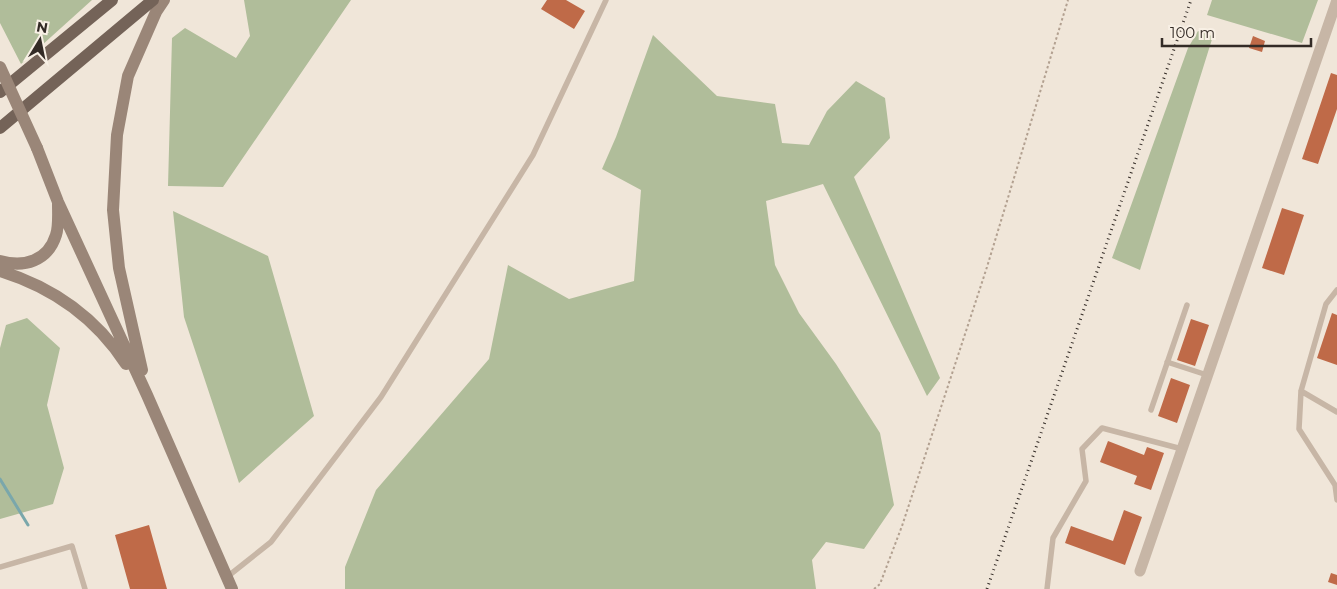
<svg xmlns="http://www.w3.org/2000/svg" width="1337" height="589" font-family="Montserrat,sans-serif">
<rect width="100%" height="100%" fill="#f0e6d9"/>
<!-- green -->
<path fill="#b0bd9a" d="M 0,0 L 92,0 L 21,64 L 0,23 Z
M 244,0 L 351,0 L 223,187 L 168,186 L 172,38 L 185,28 L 236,58 L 250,36 Z
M 1212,0 L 1318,0 L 1302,43 L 1207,15 Z
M 1198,31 L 1213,36 L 1140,270 L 1112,258 L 1188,48 Z
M 653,35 L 717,96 L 775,104 L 782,143 L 809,145 L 827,111 L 856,81 L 885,98 L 890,138 L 854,177 L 940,378 L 927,396 L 823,184 L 766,201 L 775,265 L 799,313 L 836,364 L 880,433 L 894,505 L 864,549 L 826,542 L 812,560 L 816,589 L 345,589 L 345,567 L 376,490 L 489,359 L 508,265 L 569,299 L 634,281 L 641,190 L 602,169 L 616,137 Z
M 173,211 L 268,256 L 314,416 L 239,483 L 184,317 Z
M 27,318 L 60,348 L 47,405 L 64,468 L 53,504 L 0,519 L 0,348 L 6,325 Z"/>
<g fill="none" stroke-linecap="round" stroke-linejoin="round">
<!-- stream -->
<path stroke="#7aa7ab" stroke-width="3" d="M 0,479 L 28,525"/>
</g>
<!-- building -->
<path fill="#bf6a48" d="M 547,0 L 566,0 L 585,11 L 574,29 L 541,9 Z
M 1253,36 L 1265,41 L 1262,52 L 1249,48 Z
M 1331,73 L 1337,75 L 1337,109 L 1318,164 L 1302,159 Z
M 1282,208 L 1304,215 L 1284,275 L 1262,268 Z
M 1332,313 L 1337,315 L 1337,365 L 1317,358 Z
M 1191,319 L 1209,325 L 1195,366 L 1177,360 Z
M 1171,378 L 1190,385 L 1177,423 L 1158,416 Z
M 1108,441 L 1144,455 L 1147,447 L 1164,453 L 1151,490 L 1134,484 L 1137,476 L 1100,462 Z
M 1124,510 L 1142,517 L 1125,565 L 1065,543 L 1071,526 L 1113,541 Z
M 149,525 L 167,589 L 130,589 L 115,535 Z
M 1331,573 L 1337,575 L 1337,585 L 1328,582 Z"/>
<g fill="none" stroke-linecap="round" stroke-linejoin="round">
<!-- path -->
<path stroke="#b2a090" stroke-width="2" stroke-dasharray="2.5 2.5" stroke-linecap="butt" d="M 874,589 L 880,584 L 902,526 L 987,267 L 1068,0"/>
<!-- lane -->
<path stroke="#c7b6a6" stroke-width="5.5" d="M 1337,290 L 1326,304 L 1301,391 L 1299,429 L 1335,485 L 1337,500
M 1167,362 L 1207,375
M 1301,391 L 1337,412
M 1151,410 L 1187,305
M 0,567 L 72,546 L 85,589
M 227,577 L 271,542 L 381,397 L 533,155 L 606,0
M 1047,589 L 1053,538 L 1086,481 L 1082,449 L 1102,428 L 1182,449"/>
<!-- street -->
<path stroke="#c7b6a6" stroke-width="11" d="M 1140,571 L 1337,0"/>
<!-- secondary -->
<path stroke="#9a8678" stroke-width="12" d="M 37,148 L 58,202 L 147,395 L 232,589
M 0,261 C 24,268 48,261 56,235 C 59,226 58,214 58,204
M 0,271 C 52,287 96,318 126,364
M 142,370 L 119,268 L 113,210 L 117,135 L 128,76 L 156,12 L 164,0"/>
<!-- primary -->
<path stroke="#746358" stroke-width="12" d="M 0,92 L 112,0
M 0,128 L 153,0"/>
<!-- rail -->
<path stroke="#332b26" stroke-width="3" stroke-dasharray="1 4" stroke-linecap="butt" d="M 987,589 L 1191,0"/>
<!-- secondary-bridge -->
<path stroke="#9a8678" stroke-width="12" d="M 0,67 L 37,148"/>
</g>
<!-- north arrow -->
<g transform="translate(40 40) rotate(10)" stroke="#f8f0e5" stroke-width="4" paint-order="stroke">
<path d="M0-4L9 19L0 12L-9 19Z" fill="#332b26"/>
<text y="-8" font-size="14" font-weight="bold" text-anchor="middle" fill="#332b26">N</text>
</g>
<!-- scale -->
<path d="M1162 38v8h149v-8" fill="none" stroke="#332b26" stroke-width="2.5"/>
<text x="1170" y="38" font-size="15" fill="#332b26" stroke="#f8f0e5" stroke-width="4" paint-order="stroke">100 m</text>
</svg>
